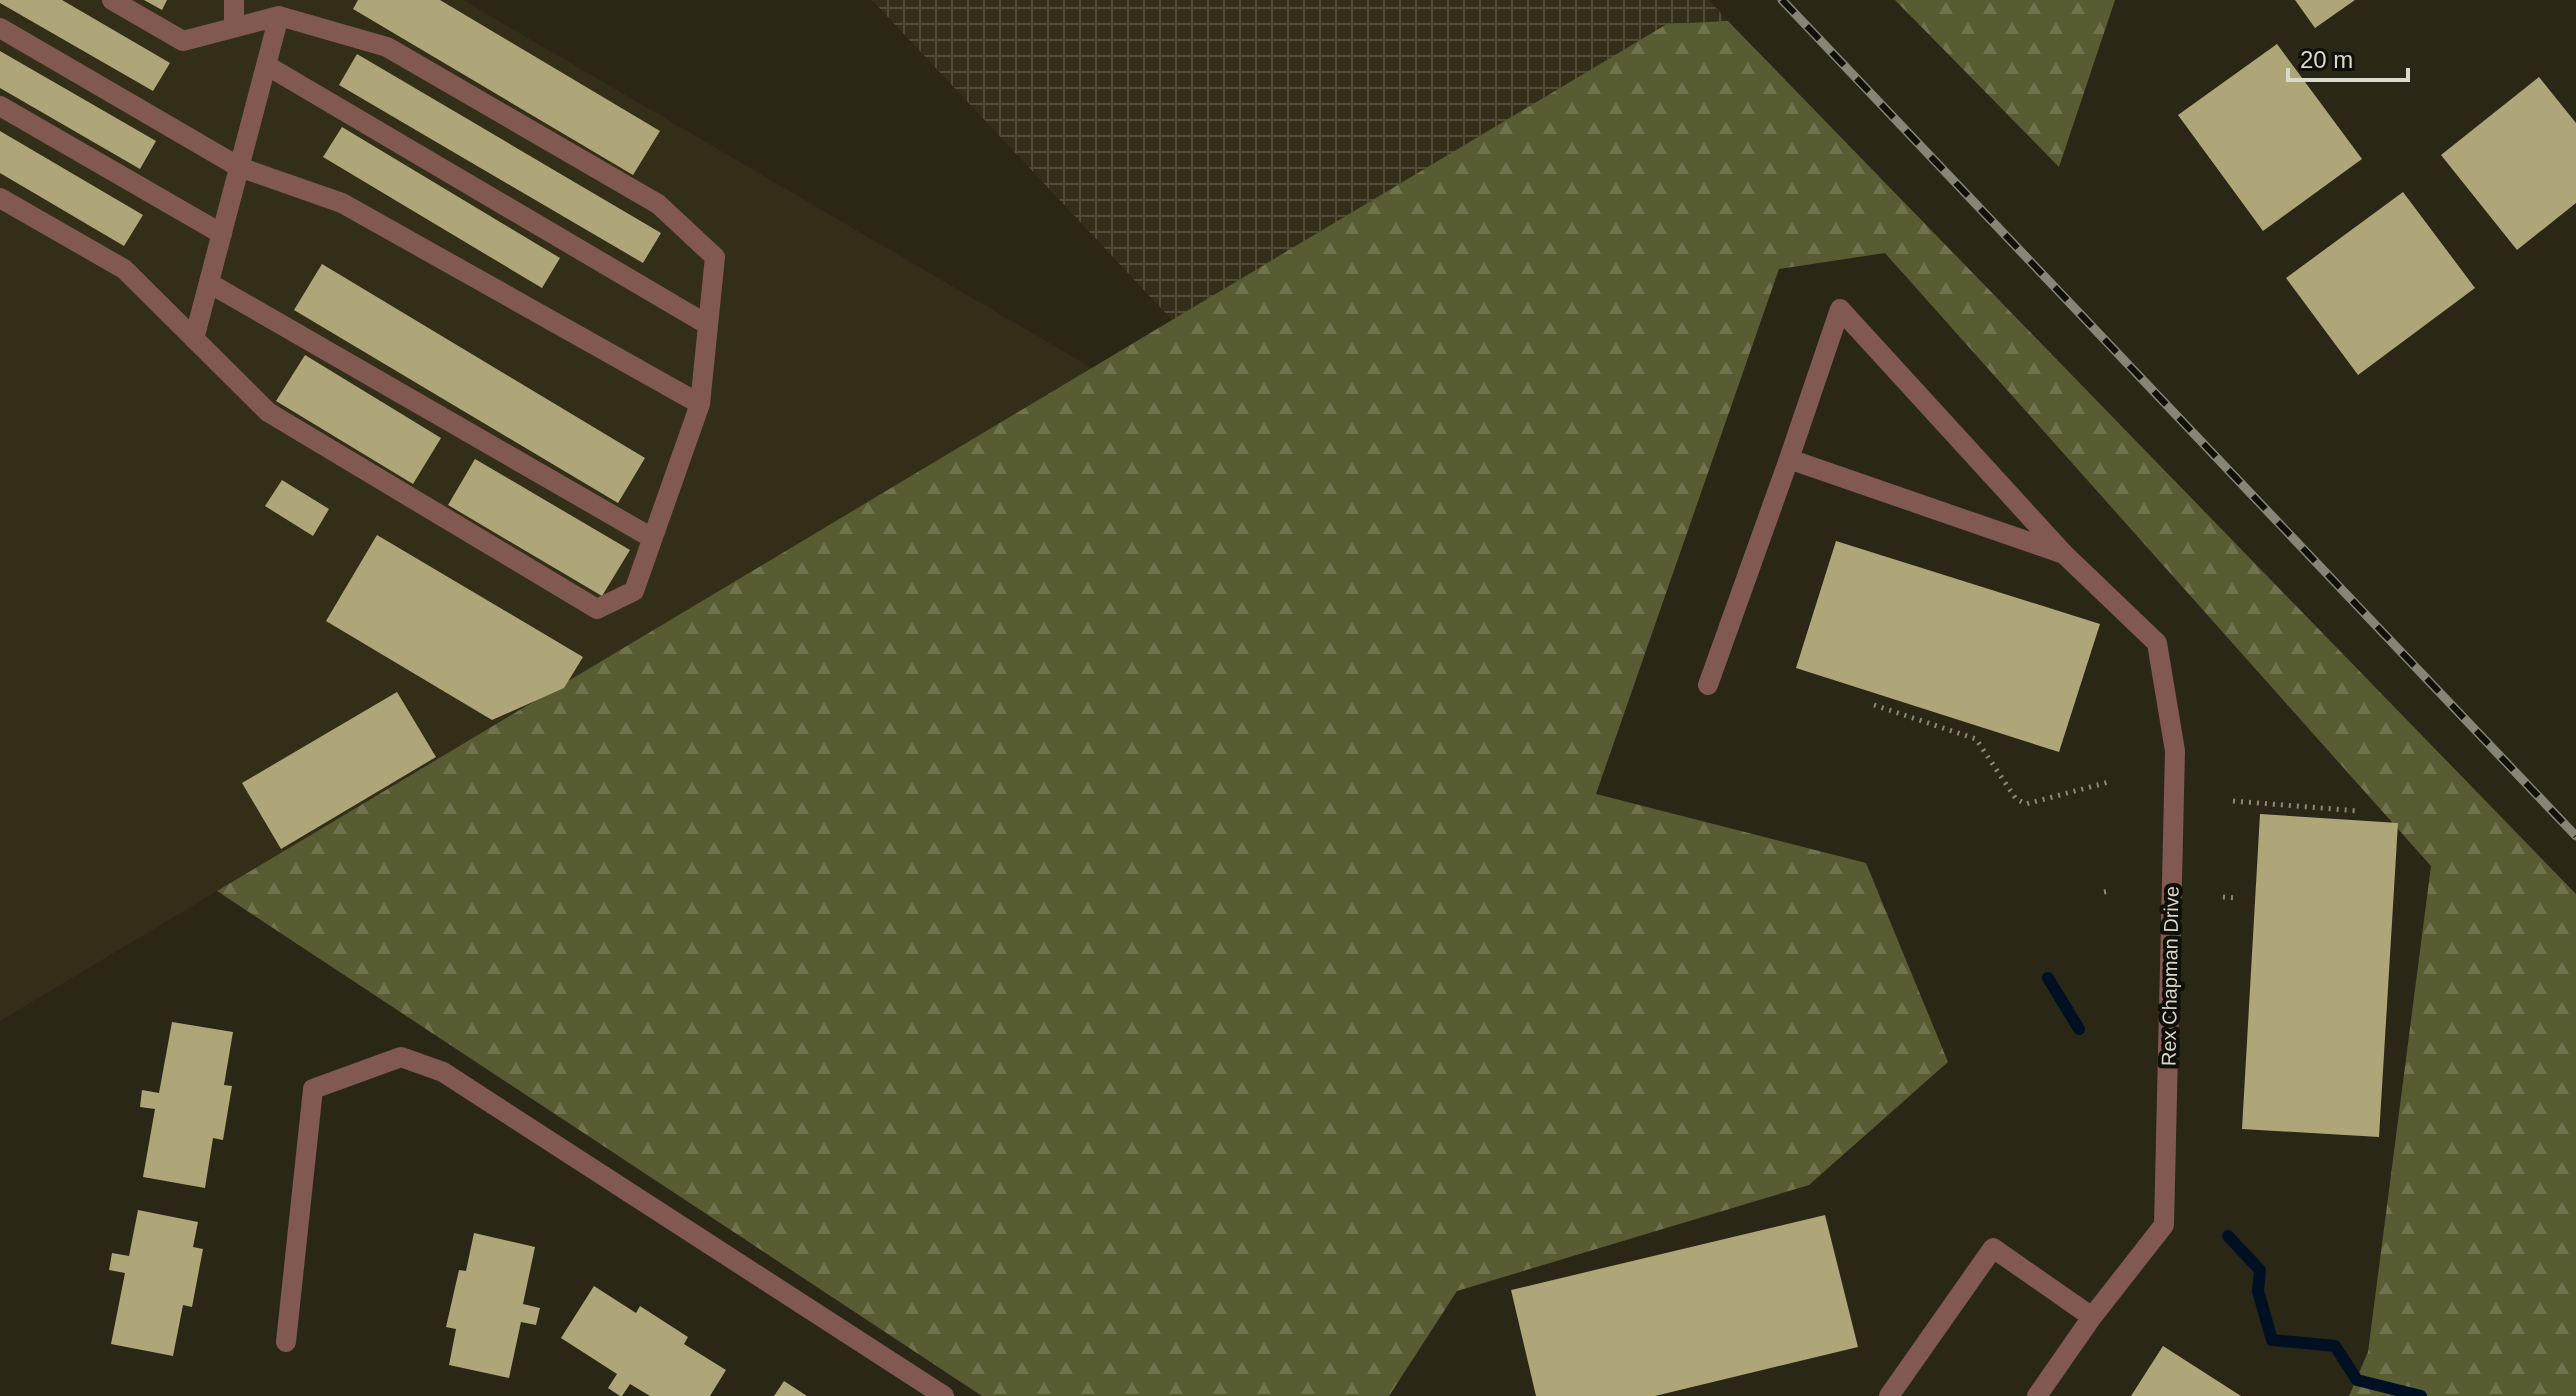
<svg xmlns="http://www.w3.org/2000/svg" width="2576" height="1396" font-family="Helvetica,sans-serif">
<defs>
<pattern id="industrial-grid" width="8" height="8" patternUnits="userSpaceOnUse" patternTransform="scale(2)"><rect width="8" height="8" fill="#332e17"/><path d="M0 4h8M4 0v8" fill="none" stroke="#504c38"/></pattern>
<pattern id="forest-firs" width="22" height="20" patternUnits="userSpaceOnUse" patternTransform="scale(2)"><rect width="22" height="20" fill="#595c32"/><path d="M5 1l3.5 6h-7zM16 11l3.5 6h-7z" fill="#70734e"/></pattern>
</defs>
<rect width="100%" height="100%" fill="#2a2716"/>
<!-- built -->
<path fill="#332e17" d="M 0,0 L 463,0 L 1092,368 L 0,1021 Z"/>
<!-- industrial -->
<path fill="url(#industrial-grid)" d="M 872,0 L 1709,0 L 1728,21 L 1172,320 Z"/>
<!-- forest -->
<path fill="url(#forest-firs)" d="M 1895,0 L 2115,0 L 2059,167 Z
M 1728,21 L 2576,894 L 2576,1396 L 2349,1396 L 2368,1352 L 2431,866 L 1885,253 L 1779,269 L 1596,794 L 1866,863 L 1948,1062 L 1809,1185 L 1457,1291 L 1389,1396 L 982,1396 L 217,891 L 1667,24 Z"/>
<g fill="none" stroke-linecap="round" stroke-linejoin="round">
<!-- stream -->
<path stroke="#001023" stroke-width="12" d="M 2048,978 L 2079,1029
M 2228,1236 L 2260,1270 L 2258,1291 L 2272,1340 L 2335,1346 L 2357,1380 L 2421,1396"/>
</g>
<!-- building -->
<path fill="#aea578" d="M 0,0 L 62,0 L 170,63 L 153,91 L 0,3 Z
M 144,0 L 167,0 L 162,10 Z
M 358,0 L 440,0 L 660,131 L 633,175 L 353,9 Z
M 2295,0 L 2355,0 L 2315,28 Z
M 2277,44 L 2362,159 L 2263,231 L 2178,115 Z
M 0,51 L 156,141 L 140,169 L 0,88 Z
M 357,54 L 661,233 L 643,263 L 339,85 Z
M 2539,77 L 2576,123 L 2576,203 L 2517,250 L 2441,155 Z
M 342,127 L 560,258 L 542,288 L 323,157 Z
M 0,131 L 143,215 L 124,246 L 0,173 Z
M 2403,192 L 2475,288 L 2358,375 L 2286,278 Z
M 322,264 L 645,458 L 618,503 L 294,310 Z
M 305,355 L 441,438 L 413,484 L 276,401 Z
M 475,459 L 630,550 L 602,596 L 448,505 Z
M 282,480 L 329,509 L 313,536 L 265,506 Z
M 377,535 L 583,657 L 564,688 L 492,720 L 326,621 Z
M 1836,541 L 2100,624 L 2059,752 L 1796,668 Z
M 397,692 L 436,757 L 281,849 L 242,783 Z
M 2260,814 L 2398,823 L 2379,1137 L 2242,1129 Z
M 172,1022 L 233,1032 L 224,1085 L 232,1086 L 223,1140 L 213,1138 L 205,1188 L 143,1177 L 155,1109 L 140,1107 L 142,1090 L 159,1093 Z
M 138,1210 L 198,1222 L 193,1247 L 203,1249 L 192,1307 L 183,1305 L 173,1356 L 111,1344 L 125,1273 L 109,1270 L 112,1253 L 129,1256 Z
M 1825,1215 L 1858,1347 L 1655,1396 L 1536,1396 L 1511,1290 Z
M 474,1233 L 535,1247 L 523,1304 L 540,1308 L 536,1325 L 521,1322 L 509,1378 L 449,1365 L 456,1329 L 446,1327 L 459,1270 L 466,1271 Z
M 594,1286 L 636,1313 L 640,1306 L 688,1337 L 684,1344 L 726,1370 L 710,1396 L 650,1396 L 630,1384 L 622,1396 L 620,1396 L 608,1388 L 617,1374 L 561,1338 Z
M 2163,1346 L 2241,1396 L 2131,1396 Z
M 784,1381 L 807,1396 L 774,1396 Z"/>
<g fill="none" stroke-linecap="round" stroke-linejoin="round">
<!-- path -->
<path stroke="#8b887b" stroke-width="5" stroke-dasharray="2 6" stroke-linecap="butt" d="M 1874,705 L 1976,739 L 2016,799 L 2026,804 L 2109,782
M 2233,801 L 2359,811
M 2104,892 L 2110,891
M 2223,897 L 2237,898"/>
<!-- minor -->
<path stroke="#815951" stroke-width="20" d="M 234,0 L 234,28
M 0,28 L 239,167 L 342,203 L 700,404
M 266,65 L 708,325
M 0,106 L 222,234
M 0,198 L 124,269 L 268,412 L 597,609 L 634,591 L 700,404 L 715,257 L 658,204 L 387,47 L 279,16 L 183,41 L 112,0
M 209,283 L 652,538
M 194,339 L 279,16
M 1789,459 L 1840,309 L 2064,554 L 2157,643 L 2175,751 L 2164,1225 L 2092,1317 L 2037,1396
M 1708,685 L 1789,459 L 2061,553
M 286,1342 L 313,1089 L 401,1057 L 443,1072 L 944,1396
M 1889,1396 L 1993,1248 L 2092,1317"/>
<!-- rail casing -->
<g stroke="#878577" stroke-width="9">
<path id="rail" d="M 1782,0 L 2576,836"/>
</g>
<!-- rail -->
<use href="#rail" stroke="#111008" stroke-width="6" stroke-dasharray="18" stroke-linecap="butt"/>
</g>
<g text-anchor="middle" stroke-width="8" stroke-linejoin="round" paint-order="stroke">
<!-- street labels -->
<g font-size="20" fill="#dad8cd" stroke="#111008">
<text transform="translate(2170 976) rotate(-89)" y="7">Rex Chapman Drive</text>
</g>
</g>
<!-- scale -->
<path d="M2288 68v12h120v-12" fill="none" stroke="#dad8cd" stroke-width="4"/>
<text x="2300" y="68" font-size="24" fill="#dad8cd" stroke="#111008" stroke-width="6" paint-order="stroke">20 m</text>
</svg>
